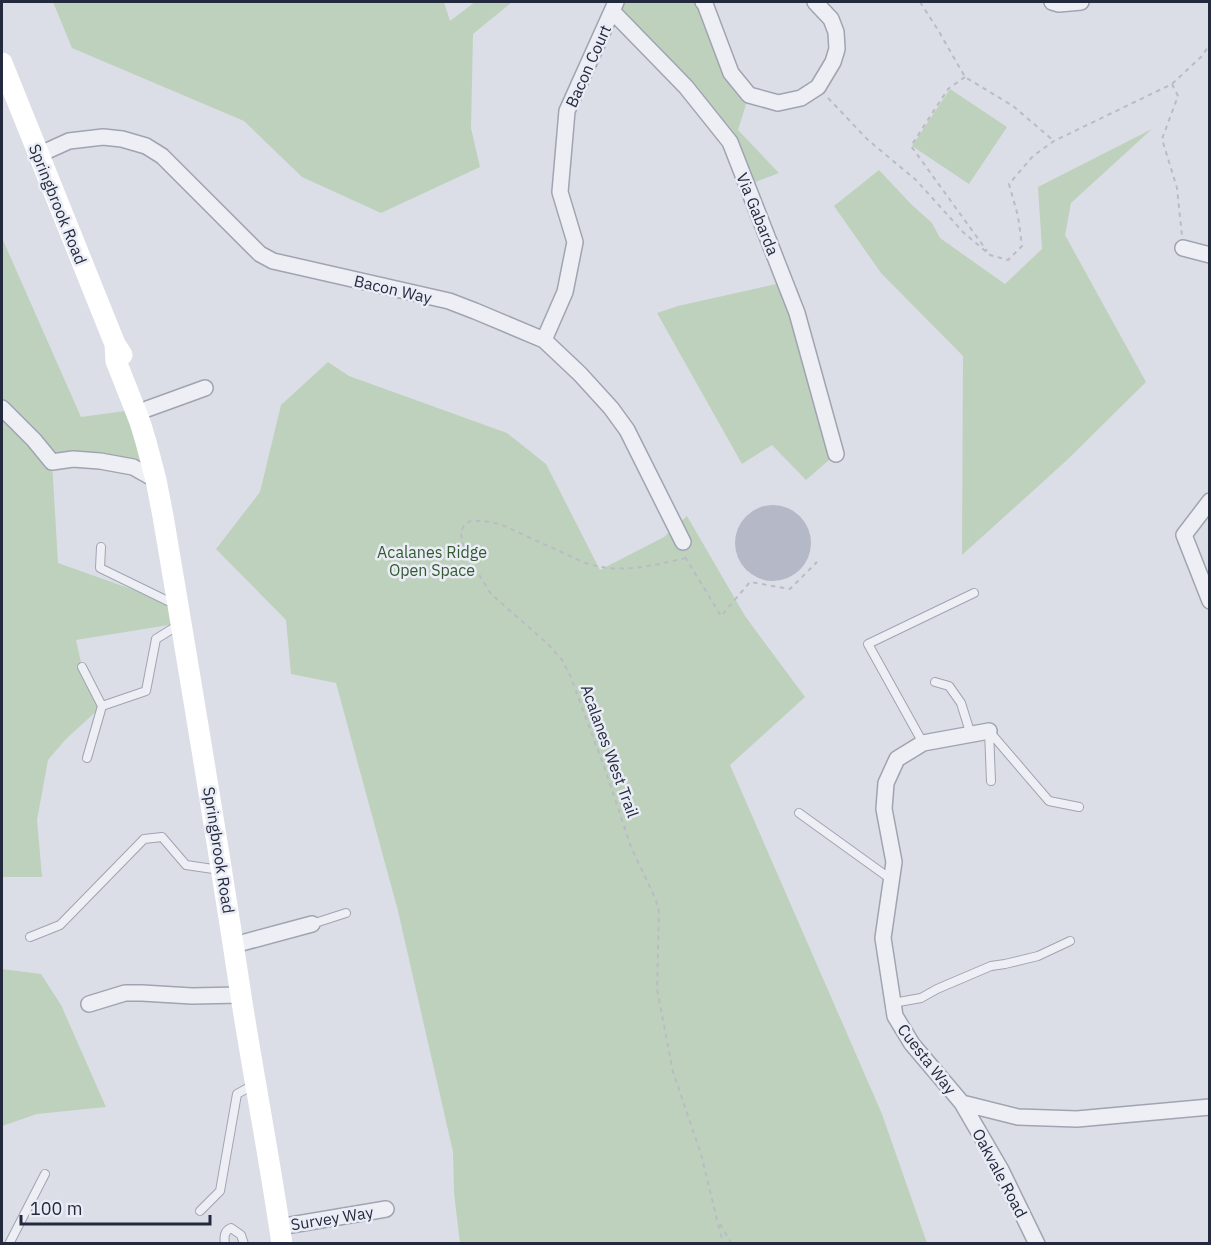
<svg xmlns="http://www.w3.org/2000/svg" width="1211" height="1245" font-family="'IBM Plex Sans',sans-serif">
<rect width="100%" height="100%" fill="#dbdee7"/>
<!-- green -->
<path fill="#bed1bc" d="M 53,2 L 444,2 L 450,21 L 475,2 L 512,2 L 473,34 L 471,128 L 480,167 L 381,213 L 302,177 L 244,121 L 72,48 Z
M 616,2 L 703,2 L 749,95 L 738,130 L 779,173 L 747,185 L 730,142 L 612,11 Z
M 950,89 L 1007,127 L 969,184 L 912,146 Z
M 1152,129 L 1071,203 L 1065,235 L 1146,382 L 1066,461 L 962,555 L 963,356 L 881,273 L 834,206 L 879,170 L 911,204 L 932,223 L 940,238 L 1005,284 L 1042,249 L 1038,187 Z
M 2,238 L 81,417 L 132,410 L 143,470 L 52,462 L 58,563 L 179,606 L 181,623 L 76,640 L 82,667 L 102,706 L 66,739 L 48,760 L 37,820 L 42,877 L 2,877 Z
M 785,282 L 836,454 L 806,480 L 772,445 L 742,464 L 657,313 L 678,306 Z
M 328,362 L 349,376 L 507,433 L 546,464 L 600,570 L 664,537 L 687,516 L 745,616 L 805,697 L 730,765 L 882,1114 L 927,1243 L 460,1243 L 454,1193 L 453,1152 L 398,911 L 336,683 L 291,674 L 286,620 L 216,549 L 260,492 L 281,405 Z
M 2,969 L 41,974 L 61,1005 L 106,1107 L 37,1114 L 2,1126 Z"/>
<!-- building -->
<path fill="#b5b9c7" d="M735 543a38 38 0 1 1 76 0a38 38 0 1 1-76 0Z"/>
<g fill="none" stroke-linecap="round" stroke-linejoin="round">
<!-- lane casing -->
<g stroke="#a0a4b1" stroke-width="10">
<path id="lane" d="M 101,547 L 100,568 L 174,604
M 82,667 L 102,706
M 935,682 L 949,686 L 961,703 L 971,735
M 989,731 L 1049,801 L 1079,807
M 989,731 L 991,781
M 923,743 L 868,644 L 974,593
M 87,758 L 102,706 L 146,691 L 156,639 L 180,624
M 799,813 L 892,880
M 312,924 L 346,913
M 30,937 L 60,925 L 144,839 L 162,837 L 186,865 L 220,870
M 893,1003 L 921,998 L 937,989 L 991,966 L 1005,964 L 1038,956 L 1070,941
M 200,1211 L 220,1191 L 237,1094 L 253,1085
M 9,1244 L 45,1174
M 225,1244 C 224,1237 224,1231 231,1228 L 241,1235 L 244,1244"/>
</g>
<!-- street casing -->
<g stroke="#a0a4b1" stroke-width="18">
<path id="street" d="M 703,2 L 705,4 L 731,73 L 749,95 L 778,103 L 801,98 L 818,87 L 833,62 L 837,49 L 836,32 L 831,19 L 815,2
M 1052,2 L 1059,4 L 1081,2
M 612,11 L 686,87 L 730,142 L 797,313 L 836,454
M 38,155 L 69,141 L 103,137 L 122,139 L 146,146 L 162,156 L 260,254 L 273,261 L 449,301 L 475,311 L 544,340 L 580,374 L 611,408 L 627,430 L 683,542
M 1183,248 L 1210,255
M 544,340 L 565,292 L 575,242 L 560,192 L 567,111 L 616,2
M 2,408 L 34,440 L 52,462 L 73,459 L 100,461 L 133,467 L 156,480
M 147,409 L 205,388
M 1210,501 L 1184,535 L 1210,601
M 989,731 L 923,743 L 897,759 L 886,783 L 884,809 L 894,862 L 883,938 L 895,1016 L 912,1044 L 962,1103 L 1018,1117 L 1077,1119 L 1210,1107
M 234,945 L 312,924
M 89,1004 L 125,993 L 142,993 L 192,996 L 241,995
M 962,1103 L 1001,1170 L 1037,1244
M 279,1227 L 386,1209"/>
</g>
<!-- path -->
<path stroke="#b9bcc5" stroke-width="2" stroke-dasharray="4.5 4.5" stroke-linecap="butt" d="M 920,2 L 938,30 L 965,77 L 1013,106 L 1054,141
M 965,77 L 948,89 L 911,146 L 987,251
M 1172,84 L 1178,96 L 1162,139 L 1177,188 L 1182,236
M 828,98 L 868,140 L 916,180 L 963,232 L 990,255 L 1008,260 L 1022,246 L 1018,216 L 1009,184 L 1033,156 L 1054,141 L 1172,84 L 1202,56 L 1210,44
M 685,557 L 721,616 L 750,582 L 790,589 L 817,562
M 686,558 C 651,566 618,575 583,562 L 500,524 L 483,521 L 471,521 L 465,524 L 461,531 L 462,542 L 475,568 L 491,594 L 548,644 L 562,660 L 570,675 L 606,772 L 631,847 L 656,900 L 659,912 L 657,989 L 673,1072 L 701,1154 L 723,1244
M 720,1224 L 732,1244"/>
<!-- lane -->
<use href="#lane" stroke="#eeeff5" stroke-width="8"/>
<!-- street -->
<use href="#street" stroke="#eeeff5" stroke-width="15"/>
<!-- secondary -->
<path stroke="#fff" stroke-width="21" d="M 2,63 L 115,344 L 122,355
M 115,344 L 116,361 L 140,422 L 146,442 L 156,480 L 163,516 C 190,676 217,836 241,996 C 254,1079 270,1161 282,1244"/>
</g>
<g text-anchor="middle" stroke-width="5" stroke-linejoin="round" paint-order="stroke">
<!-- street labels -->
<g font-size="16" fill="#242a3e" stroke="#eaedf5">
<text transform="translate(588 66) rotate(-66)" y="6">Bacon Court</text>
<text transform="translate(58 204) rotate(68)" y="6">Springbrook Road</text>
<text transform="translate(758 214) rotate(68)" y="6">Via Gabarda</text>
<text transform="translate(393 289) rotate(13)" y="6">Bacon Way</text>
<text transform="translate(610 751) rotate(70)" y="6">Acalanes West Trail</text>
<text transform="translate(219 850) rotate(81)" y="6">Springbrook Road</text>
<text transform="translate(927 1059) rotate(52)" y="6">Cuesta Way</text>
<text transform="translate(1000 1173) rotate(62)" y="6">Oakvale Road</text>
<text transform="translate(332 1218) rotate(-9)" y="6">Survey Way</text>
</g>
<!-- park labels -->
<g font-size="16" fill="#335a31" stroke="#eaedf5">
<text x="432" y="558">Acalanes Ridge<tspan x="432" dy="18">Open Space</tspan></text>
</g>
</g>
<!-- border -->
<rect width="1211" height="1245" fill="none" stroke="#242a3e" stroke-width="6"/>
<!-- scale -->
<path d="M21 1215v9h189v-9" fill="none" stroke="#242a3e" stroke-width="3"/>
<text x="30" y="1215" font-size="18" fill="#242a3e" stroke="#eaedf5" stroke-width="4.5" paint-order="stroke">100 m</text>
</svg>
